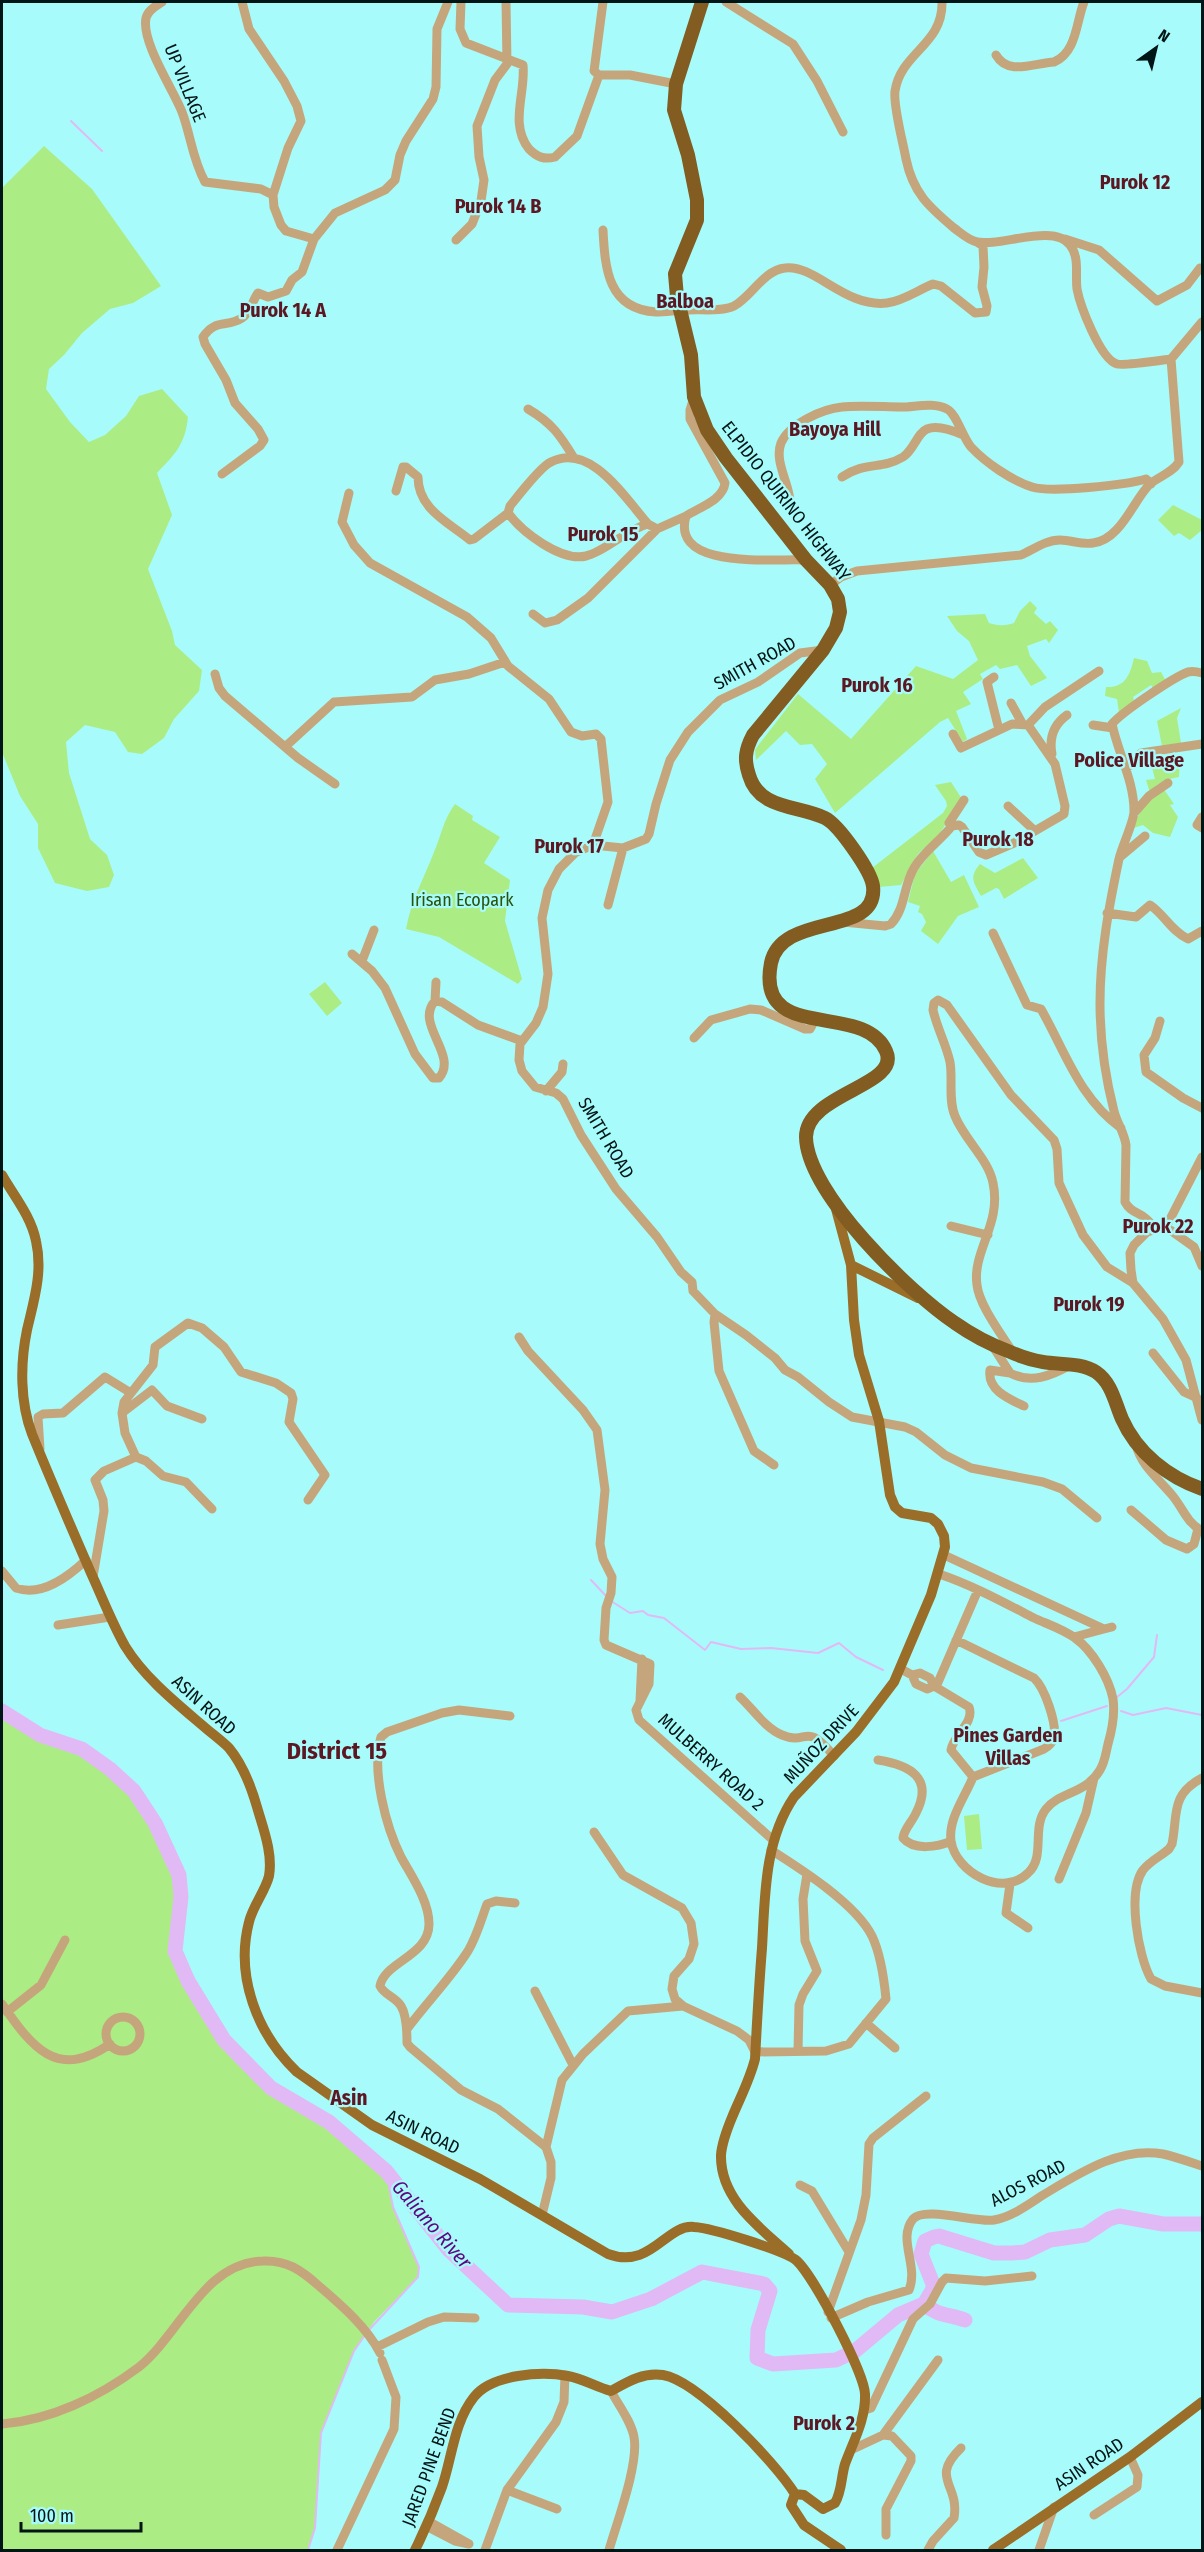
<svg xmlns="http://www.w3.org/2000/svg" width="1204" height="2552" font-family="'Fira Sans Condensed',sans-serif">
<rect width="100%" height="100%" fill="#a7fcfb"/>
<!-- green -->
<path fill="#acec84" d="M 44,146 L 92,189 L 161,286 L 133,303 L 110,309 L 82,333 L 64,355 L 49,369 L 46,389 L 70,422 L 89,442 L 105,435 L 126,416 L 139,396 L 162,389 L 188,417 C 185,445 175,454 157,473 L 172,515 L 148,569 L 172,631 L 175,645 L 202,670 L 199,691 L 174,719 L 164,738 L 142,754 L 128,752 L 115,732 L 85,725 L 66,742 L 69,773 L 90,839 L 107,855 L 114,875 L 109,887 L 87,891 L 55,883 L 38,848 L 38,824 L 20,796 L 2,752 L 2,188 Z
M 1173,505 L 1202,520 L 1202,530 L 1190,540 L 1179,533 L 1174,536 L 1158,520 Z
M 1030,601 L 1037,608 L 1034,613 L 1046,624 L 1050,621 L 1058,630 L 1049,643 L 1046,639 L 1027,646 L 1030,656 L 1047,678 L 1031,686 L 1017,665 L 1000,669 L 996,665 L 980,674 L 983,679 L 963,692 L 971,704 L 956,711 L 967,739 L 963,742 L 948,718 L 940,722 L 835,813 L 815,779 L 827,764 L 812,744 L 800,745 L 786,731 L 756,760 L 755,750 L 760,743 L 798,694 L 851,739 L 916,666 L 953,679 L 978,660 L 969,641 L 957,631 L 947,616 L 985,614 L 989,623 C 999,626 1004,626 1014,623 L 1020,611 Z
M 1134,658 L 1147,661 L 1152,673 L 1161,672 L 1167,683 L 1155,691 L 1151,685 L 1133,697 L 1135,704 L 1119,713 L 1117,699 L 1105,696 L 1106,687 C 1125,688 1130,675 1134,658 Z
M 1181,708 L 1177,718 L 1181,743 L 1162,746 L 1157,721 Z
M 1180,757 L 1179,777 C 1165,780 1159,781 1150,793 L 1146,780 L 1155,779 L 1150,760 Z
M 951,782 L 962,799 L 940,833 L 918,854 L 901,885 L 879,887 L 872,868 L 943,813 L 947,806 L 946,801 L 935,785 Z
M 1162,789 L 1165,791 L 1174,804 L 1170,805 L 1178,817 L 1170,837 L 1153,833 L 1143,825 L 1134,828 C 1138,810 1148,801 1162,789 Z
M 455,804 L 473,816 L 472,820 L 500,837 L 484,863 L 510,880 L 505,921 L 522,979 L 518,984 L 439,937 L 406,929 C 411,901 424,878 434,852 C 441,836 444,818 455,804 Z
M 933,851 L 951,882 L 964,875 L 979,907 L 958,916 L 938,944 L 921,931 L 926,922 L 922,914 L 918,912 L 920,906 L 908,902 L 915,874 Z
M 1023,858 L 1038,878 L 1004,899 L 999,889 L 996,888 L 981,896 C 973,882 969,877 980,864 L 995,873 Z
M 325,982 L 342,1003 L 327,1016 L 309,994 Z
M 2,1711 L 40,1735 L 82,1749 L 110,1769 L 134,1791 L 155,1823 L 179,1875 L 181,1897 L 175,1951 L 188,1981 L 224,2040 L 271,2088 L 329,2122 L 386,2171 L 393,2207 L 419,2267 L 418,2277 L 374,2322 L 354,2351 L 321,2433 L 315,2528 L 308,2550 L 2,2550 Z
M 979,1814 L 982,1849 L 967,1850 L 964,1816 Z"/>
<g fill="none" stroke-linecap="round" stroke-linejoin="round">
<!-- stream -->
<path stroke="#e1baf5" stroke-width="2" d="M 71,121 L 102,151
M 591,1580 L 607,1597
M 611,1601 L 630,1613 L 643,1611 L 648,1615 L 664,1618 L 705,1650 L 711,1642 L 741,1649 L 771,1648 L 818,1653 L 839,1643 L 856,1657 L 883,1670
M 1117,1697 L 1127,1689 L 1154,1657 L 1157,1635
M 1121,1711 L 1133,1715 L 1166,1708 L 1202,1715
M 1061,1721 L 1107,1706
M 368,2331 L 418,2277 L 419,2267 L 393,2207 L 386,2171
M 308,2550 L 315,2528 L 321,2433 L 354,2351 L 365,2335"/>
<!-- river -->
<path stroke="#e1baf5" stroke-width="15" d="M 2,1711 L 40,1735 L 82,1749 L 110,1769 L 134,1791 L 155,1823 L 179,1875 L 181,1897 L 175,1951 L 188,1981 L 224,2040 L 271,2088 L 329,2122 L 386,2171 L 449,2250 L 508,2305 L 583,2307 L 612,2312 L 651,2299 L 702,2272 L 764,2284 L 770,2291 L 758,2330 L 757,2358 L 773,2364 L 836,2360 L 855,2351 L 898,2315 L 924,2304 L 933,2289 L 933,2284 L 921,2254 L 925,2241 L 934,2237 L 939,2236 L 994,2253 L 1012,2253 L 1025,2252 L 1050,2240 L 1085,2235 L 1109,2219 L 1119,2216 L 1163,2224 L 1202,2224
M 924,2304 C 938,2316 948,2314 965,2320"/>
<!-- minor -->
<path stroke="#c5a67c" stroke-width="9" d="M 162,2 C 156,6 148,10 146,18 C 141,42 173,89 182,112 C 191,136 192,158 205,182 L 261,189 L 273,195
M 242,2 L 249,29 L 284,81 L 297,106 L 301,121 L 288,148 L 273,195 L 274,207 L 281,225 L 286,231 L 314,239 L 335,213 L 385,190 L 395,180 L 400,155 L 406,141 L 433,99 L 436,87 L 437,29 L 448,2
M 461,2 L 460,29 L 466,43 L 523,65 C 526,93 509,124 529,149 C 537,157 544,160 555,157 L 577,136 L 599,75 L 630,75 L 676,84
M 726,2 L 793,44 L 817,81 L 843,132
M 942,2 C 943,45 901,52 895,91 C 893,106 903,142 906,159 C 913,193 929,207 954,228 C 961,233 968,240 977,242 C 1000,247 1054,223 1070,245 C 1080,258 1075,274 1077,289 C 1080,305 1100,359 1117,364 C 1124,366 1162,360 1171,359
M 996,55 C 1008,76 1034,63 1054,62 C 1077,52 1076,22 1084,2
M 599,75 L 594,71 L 603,2
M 603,230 C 605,269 608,309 656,312 C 667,312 677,310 688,310 C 701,309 722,312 734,306 C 751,297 764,270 785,268 C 815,264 845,308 887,303 C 903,301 918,290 933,284 L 941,286 L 975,313 L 986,312 L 987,306 L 982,287 L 984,267 L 983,246 L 977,242
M 1065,239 L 1099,250 L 1157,301 L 1187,285 L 1200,268
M 456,240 L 472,224 L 481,201 L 484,180 L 479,157 L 477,126 L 495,80 L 507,64 L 506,2
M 694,397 L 690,410 L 690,419 L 725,483 C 723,500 700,507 686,516 C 670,571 776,558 806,560
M 528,409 C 552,423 560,435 574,458
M 222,474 L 260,446 L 264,440 L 258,429 L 235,403 L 226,380 L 205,344 L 203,337 C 216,318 227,328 242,318 C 251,312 252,301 258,293 L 268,297 L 286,291 L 292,280 L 302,272 L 314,239
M 842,477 C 866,461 881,470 903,457 C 914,450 917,433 927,429 C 937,425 954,431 963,435
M 396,491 L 403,467 L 406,467 L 418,477 C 418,509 448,522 470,540 L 474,539 L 508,513 L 510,506 C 518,496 541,466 551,462 C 591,442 625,498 648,524 L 657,529
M 349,493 L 342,522 L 354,545 L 370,563 L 467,617 L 491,638 L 508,666 L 549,699 L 571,732 L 582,736 L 596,734 L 601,739 L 608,802 L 593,845
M 790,501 C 789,483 774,461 781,443 C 789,424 822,409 842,407 C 858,405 885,407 901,407 C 916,407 933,402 947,409 C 956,413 963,438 971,447 C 986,463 1011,480 1032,487 C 1051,493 1126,485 1146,479 L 1151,484
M 508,513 C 522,532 561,562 586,556 C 605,552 625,530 648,524
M 830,585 L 841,577 L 857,571 L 1021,555 C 1034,549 1046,540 1060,540 C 1071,540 1082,545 1093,543 C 1121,540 1134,499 1150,484 C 1160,476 1172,473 1179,462 L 1171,359 L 1202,322
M 533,614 L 545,623 L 557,620 L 588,598 L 657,529 L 686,516
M 823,650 L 800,653 L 758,682 L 720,700 L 688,732 L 670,760 L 656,804 L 649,834 L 646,839 L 623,848 L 593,845 L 575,853 L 559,869 L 548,890 L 542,918 L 548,974 L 543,1007 L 536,1023 L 520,1044 L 519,1060 L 522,1071 L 535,1087 L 556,1093 L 563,1099 L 581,1135 L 616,1189 L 657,1237 L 681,1272 L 692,1282 L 693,1291 L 715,1314 L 746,1335 L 775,1358 L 785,1370 L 798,1377 L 829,1402 L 852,1417 L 905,1427 L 916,1432 L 945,1455 L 971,1468 L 1043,1482 L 1062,1489 L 1097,1518
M 215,674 L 219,688 L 225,696 L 298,758 L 335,784
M 994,677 L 987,682 L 999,730
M 1011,703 L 1022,723
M 1028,725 L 1045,707 L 1099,671
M 1093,725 L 1113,728
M 286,746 L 334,702 L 412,697 L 435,680 L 469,674 L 505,662
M 1052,754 C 1049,738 1053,725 1067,715
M 1127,768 L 1141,753 L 1202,744
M 1008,806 L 1035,831
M 1134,813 L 1149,796 L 1168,783
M 1202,817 L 1197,825 L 1202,828
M 952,826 L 949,823 L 964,800
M 1120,857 L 1145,836
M 608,905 L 623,848
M 1107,913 L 1136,917 L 1150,905 C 1164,914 1171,931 1188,939 L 1202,931
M 843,922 L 885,926 L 891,924 C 906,908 903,886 914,868 C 924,851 940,841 952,826 L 959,825 L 962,827 L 979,852 L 986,855 L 1014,843 L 1064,814 L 1065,806 L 1055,764 L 1028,725 L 1012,724 L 961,748 L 953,734
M 993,933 L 1027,1005 L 1041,1009 C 1065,1051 1079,1098 1121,1128
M 352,954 L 372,971 L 385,988 L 415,1054 L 433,1078 L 439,1078 C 459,1055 414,1024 435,1001 L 442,1002 L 478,1025 L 522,1041
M 362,961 L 374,930
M 435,1001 L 436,982
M 1160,1021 L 1155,1038 L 1144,1055 L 1146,1072 L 1183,1098 L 1202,1108
M 694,1038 L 711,1020 L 750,1009 L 761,1010 L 805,1029 L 810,1029 L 815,1020
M 546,1091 L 562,1072 L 563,1064
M 951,1226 L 988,1235
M 1166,1227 L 1202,1157
M 1155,1230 C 1144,1210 1132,1216 1125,1202 L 1126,1145 C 1124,1132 1117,1123 1114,1111 C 1105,1076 1100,1039 1100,1003 C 1100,954 1109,906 1119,859 C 1122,846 1134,822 1134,811 C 1134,781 1118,753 1112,724 C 1122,712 1174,677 1188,672 C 1193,671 1198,672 1202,673
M 1202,1266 L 1194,1247 L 1166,1227 L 1147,1232 L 1134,1245 L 1130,1253 L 1131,1270 L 1133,1283 L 1163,1319 L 1186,1360 L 1202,1420
M 715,1314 L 714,1322 L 719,1371 L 754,1451 L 774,1465
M 519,1337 L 528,1351 L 583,1410 L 597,1430 L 605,1490 L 600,1544 L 603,1559 L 612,1577 L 611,1593 L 606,1608 L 604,1640 L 606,1645 L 650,1664 L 649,1684 L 636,1710 L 639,1720 L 773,1840
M 992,1345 L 1010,1373 L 990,1370 C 987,1390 1009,1399 1024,1406
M 1013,1353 C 1002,1335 979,1305 977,1285 C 972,1251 1002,1224 993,1183 C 989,1160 964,1139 955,1116 C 948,1100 953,1079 950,1062 C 946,1044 937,1028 933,1010 L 934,1003 L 938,1000 L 947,1005 L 1011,1095 L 1054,1140 L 1057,1149 L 1059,1183 L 1083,1235 L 1107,1267 L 1133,1283
M 1153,1353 L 1184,1392 L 1197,1398
M 1010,1373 C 1031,1384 1051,1376 1070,1365
M 122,1413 L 152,1390 L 167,1406 L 202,1419
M 1136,1445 C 1142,1467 1158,1478 1172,1495 C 1183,1508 1186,1522 1202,1531
M 40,1449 L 38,1417 L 43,1414 L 63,1413 L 105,1377 L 131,1393
M 136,1457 L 125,1433 L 122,1413 L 124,1402 L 153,1365 L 155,1347 L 188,1323 L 202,1328 L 224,1347 L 241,1372 L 276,1383 L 291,1393 L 293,1399 L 289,1422 L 325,1475 L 308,1500
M 1131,1510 L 1166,1540 L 1187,1549 L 1194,1544 L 1198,1529
M 944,1555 L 1104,1629 L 1112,1627
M 2,1571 L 16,1588 C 42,1597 68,1577 86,1560
M 93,1577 L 104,1511 L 103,1500 L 95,1480 L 104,1471 L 136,1457 L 146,1461 L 163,1476 L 186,1482 L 212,1509
M 58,1625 L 110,1617
M 1074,1637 L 1104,1629
M 956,1640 L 1034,1678 C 1045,1688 1057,1724 1054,1738 C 1052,1743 1049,1746 1044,1749 L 973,1777
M 901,1669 L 912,1675 L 920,1673 L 930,1678 L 934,1686 L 969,1707 C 975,1723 953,1735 951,1750 L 973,1777 C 965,1797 948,1819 951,1841 C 956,1873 1003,1898 1028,1873 C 1046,1857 1031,1828 1046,1809 C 1059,1792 1086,1794 1100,1770 C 1105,1762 1106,1752 1108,1744 C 1112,1730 1115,1713 1113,1699 C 1109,1678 1092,1650 1075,1638 C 1063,1629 1047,1624 1034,1618 C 1003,1602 972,1585 939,1574
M 912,1675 L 916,1684 L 927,1689 L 934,1686
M 936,1687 L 978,1590
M 740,1697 C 753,1709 765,1728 782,1735 C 809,1746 804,1720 834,1756
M 640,1701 L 642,1659
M 510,1716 L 459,1710 L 442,1713 L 387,1732 L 381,1737 C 371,1771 386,1827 401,1857 C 412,1877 429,1901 429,1924 C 429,1956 384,1962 380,1986 C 384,1995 396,1997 401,2006 C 406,2014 407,2033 407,2043 L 410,2047 L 461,2090 L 498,2109 L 546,2147
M 878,1760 C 910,1765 934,1778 916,1813 C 912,1822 904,1829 903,1838 C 914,1851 938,1847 951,1841
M 1202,1778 C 1170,1795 1178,1815 1172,1844 L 1169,1849 C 1161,1856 1150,1861 1143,1870 C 1127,1892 1138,1956 1151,1979 L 1165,1986 L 1202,1993
M 594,1832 L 623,1875 L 682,1908 L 691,1923 L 694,1944 L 689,1959 L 674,1976 L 672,1989 L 675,1999 L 683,2006
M 1059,1879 L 1086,1813 L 1094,1778
M 1010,1884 L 1006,1913 L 1028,1928
M 535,1991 L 573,2065
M 2,2004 C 32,2047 57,2081 110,2044
M 7,2012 L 41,1985 L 65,1940
M106 2034a17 17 0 1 1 34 0a17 17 0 1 1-34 0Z
M 866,2023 L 895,2048
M 407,2029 C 427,2002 450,1979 468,1951 C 477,1936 481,1920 487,1904 L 496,1901 L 515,1903
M 798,2051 L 799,2005 L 803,1994 L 817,1971 L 805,1941 L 803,1899 L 807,1874
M 800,2185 L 812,2191 L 849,2252
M 542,2215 L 551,2178 L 551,2162 L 546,2147 L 562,2080 L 583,2054 L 628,2011 L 683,2006 L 737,2031 L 749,2040 L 755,2052 L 826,2051 L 849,2044 L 886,1999 C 884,1978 881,1955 872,1936 C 856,1904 801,1869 771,1850
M 828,2312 L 861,2220 L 866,2195 L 869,2144 L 873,2138 L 926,2096
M 831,2318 L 868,2302 L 909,2290 C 919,2266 897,2239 913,2219 C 924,2206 977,2223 994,2220 C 1012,2217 1029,2204 1043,2195 C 1078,2174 1120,2146 1163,2154 C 1176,2157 1190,2162 1202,2166
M 377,2347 L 428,2322 L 444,2317 L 475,2318
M 865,2410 L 871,2408 L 913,2319 L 930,2304 L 942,2282 L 946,2278 L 985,2281 L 1032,2276
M 2,2424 C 51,2420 99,2397 139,2367 C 180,2334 204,2262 263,2261 C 287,2260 301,2270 319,2286 C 341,2305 367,2327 380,2353
M 883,2435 L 938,2360
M 851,2450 L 883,2435 L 892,2436 L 911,2456 L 911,2461 L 886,2509 L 886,2535
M 507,2490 L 557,2509
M 1094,2515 L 1137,2487 L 1138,2475 L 1130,2457
M 426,2526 L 455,2541 L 469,2544 L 428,2521
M 337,2550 L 394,2429 L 396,2397 L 382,2360
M 485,2550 L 507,2490 L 556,2422 L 564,2402 L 565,2375
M 609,2550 C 617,2522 639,2464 634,2437 C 631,2421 619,2406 611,2391
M 928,2550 L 933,2541 L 954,2518 C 960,2484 929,2479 961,2448
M 1039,2550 L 1054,2507"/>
<!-- major -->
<path stroke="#9a6d28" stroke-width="10" d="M 2,1175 C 14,1196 31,1216 36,1241 C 43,1272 34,1300 27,1330 C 20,1364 20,1402 32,1434 C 51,1481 71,1527 91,1573 C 102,1597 112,1623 125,1646 C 144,1677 175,1702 202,1725 C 211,1733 221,1740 229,1748 C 243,1765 251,1786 257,1807 C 263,1828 273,1853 269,1876 C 265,1892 253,1905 249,1922 C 235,1976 257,2034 297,2072 L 372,2125 L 480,2179 L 608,2254 C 651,2270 666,2224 694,2227 C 712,2228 786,2251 797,2261 C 814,2277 864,2372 865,2394 C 866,2419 853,2442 845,2464 C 841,2477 842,2491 835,2503 L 823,2509 L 804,2495 L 795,2494
M 851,1265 L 918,1298
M 789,2254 C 759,2227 720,2199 721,2155 C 722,2141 728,2127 733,2115 C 741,2096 750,2079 755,2059 C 757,2022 759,1985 762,1948 C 765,1897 764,1841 794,1797 L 856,1732 L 894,1682 L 931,1595 L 945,1547 L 944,1536 L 938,1524 L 931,1518 L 902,1513 L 895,1507 L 890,1495 L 879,1421 L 859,1355 L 854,1320 L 851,1265 L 836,1209
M 795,2494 L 791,2505 L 804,2525 L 841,2550
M 415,2550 C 425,2530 434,2509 442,2487 C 452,2458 454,2422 474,2397 C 492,2374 542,2371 568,2376 C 584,2379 596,2387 611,2391 C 627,2382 643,2372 663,2375 C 698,2381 775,2462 795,2494
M 993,2550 L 1130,2457 L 1202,2402"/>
<!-- highway -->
<path stroke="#825c21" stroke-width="14" d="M 702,2 L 676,84 L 674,110 L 688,155 L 697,200 L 697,220 L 675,274 L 677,297 L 691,355 L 694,397 L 707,430 L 726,458 L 806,560 L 830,585 L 838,599 L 840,612 L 836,628 L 823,650 L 753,735 C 745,750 744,760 749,775 C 759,810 798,805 825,818 C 839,825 871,871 873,886 C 879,938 782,911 771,963 C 755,1045 864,1000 886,1051 C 902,1086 806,1093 806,1137 C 807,1193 910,1293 955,1323 C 972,1335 989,1344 1008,1351 C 1019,1356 1031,1360 1043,1362 C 1060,1365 1081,1362 1096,1372 C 1112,1383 1115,1403 1122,1419 C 1137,1453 1168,1477 1202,1489"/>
</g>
<g text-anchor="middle" stroke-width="4.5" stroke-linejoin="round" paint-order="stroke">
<!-- street labels -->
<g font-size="18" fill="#001515" stroke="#a7fcfb">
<text transform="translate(185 83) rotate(68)" y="6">UP VILLAGE</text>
<text transform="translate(786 501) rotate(52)" y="6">ELPIDIO QUIRINO HIGHWAY</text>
<text transform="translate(755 663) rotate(-29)" y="6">SMITH ROAD</text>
<text transform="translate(606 1138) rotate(59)" y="6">SMITH ROAD</text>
<text transform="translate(204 1705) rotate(42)" y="6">ASIN ROAD</text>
<text transform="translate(821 1744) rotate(-47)" y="6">MUÑOZ DRIVE</text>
<text transform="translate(711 1762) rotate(42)" y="6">MULBERRY ROAD 2</text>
<text transform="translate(423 2132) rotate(26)" y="6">ASIN ROAD</text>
<text transform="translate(1028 2183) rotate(-27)" y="6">ALOS ROAD</text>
<text transform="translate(1089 2464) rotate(-34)" y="6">ASIN ROAD</text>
<text transform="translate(429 2467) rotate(-70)" y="6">JARED PINE BEND</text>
</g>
<!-- park labels -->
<g font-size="18" fill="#2b5209" stroke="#a7fcfb">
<text x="462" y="906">Irisan Ecopark</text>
</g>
<!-- neighbourhood labels -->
<g font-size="20" font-weight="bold" fill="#5c1723" stroke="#a7fcfb">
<text x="1135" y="189">Purok 12</text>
<text x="498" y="213">Purok 14 B</text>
<text x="685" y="308">Balboa</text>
<text x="283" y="317">Purok 14 A</text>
<text x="835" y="436">Bayoya Hill</text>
<text x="603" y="541">Purok 15</text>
<text x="877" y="692">Purok 16</text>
<text x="1129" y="767">Police Village</text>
<text x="998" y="846">Purok 18</text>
<text x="569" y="853">Purok 17</text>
<text x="1158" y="1233">Purok 22</text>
<text x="1089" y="1311">Purok 19</text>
<text x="1008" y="1742">Pines Garden<tspan x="1008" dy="23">Villas</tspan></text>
<text x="824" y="2430">Purok 2</text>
</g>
<!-- water labels -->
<g font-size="20" font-style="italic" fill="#61047f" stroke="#a7fcfb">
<text transform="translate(432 2224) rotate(49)" y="7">Galiano River</text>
</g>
<!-- quarter labels -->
<g font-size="21" font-weight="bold" fill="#5c1723" stroke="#a7fcfb">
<text x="349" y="2105">Asin</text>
</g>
<!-- district labels -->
<g font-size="24" font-weight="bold" fill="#5c1723" stroke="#a7fcfb">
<text x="337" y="1759">District 15</text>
</g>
</g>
<!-- border -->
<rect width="1204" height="2552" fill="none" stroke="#001515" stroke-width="6"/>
<!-- north arrow -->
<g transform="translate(1156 48) rotate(34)" stroke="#a7fcfb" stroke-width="4.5" paint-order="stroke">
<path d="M0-4.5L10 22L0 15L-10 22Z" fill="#001515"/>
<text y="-9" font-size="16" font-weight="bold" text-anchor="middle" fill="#001515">N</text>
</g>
<!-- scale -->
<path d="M21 2522v9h120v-9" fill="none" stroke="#001515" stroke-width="3"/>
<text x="30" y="2522" font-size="18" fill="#001515" stroke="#a7fcfb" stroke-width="4.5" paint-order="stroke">100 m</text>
</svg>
